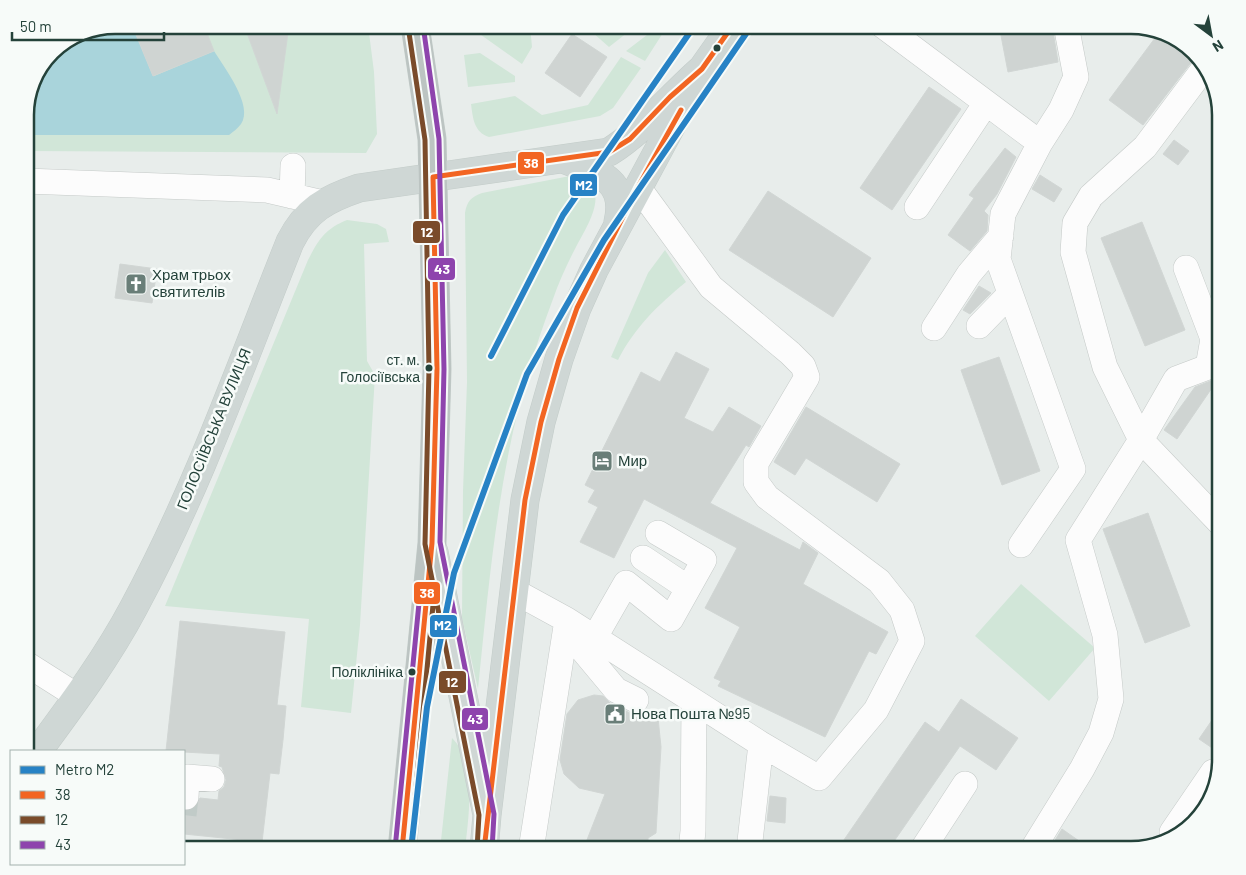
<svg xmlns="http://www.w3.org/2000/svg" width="1246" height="875" font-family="Barlow,sans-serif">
<rect width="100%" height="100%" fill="#e8edeb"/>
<!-- green -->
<path fill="#d1e6d8" d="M 114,25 L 368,25 L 374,72 L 377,134 L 366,153 L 25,151 L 25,108 L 34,75 L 55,47 Z
M 467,25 L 530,25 L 532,47 L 522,64 Z
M 584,25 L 637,25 L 609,47 Z
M 660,25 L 668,25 L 645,61 L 626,51 Z
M 480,53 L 515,76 L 515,82 L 468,87 L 464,55 Z
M 621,57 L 641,68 L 613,108 L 600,116 L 489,137 C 474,132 473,119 471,104 L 515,96 L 542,115 L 588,105 Z
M 570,176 C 616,183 588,224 576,247 C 567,264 559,282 553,299 C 534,349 518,404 508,456 C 493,533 486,611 478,689 L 462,618 L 463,491 L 467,382 L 465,213 C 467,201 471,197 482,193 Z
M 347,220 L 377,224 L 386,229 L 389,242 L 364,244 L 367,361 L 375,375 L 360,625 L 351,713 L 301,707 L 309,619 L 165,606 L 308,260 C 319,239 325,229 347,220 Z
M 665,250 L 686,282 C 658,305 635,327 618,360 L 611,357 L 648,273 Z
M 1021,584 L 1095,648 L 1049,701 L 975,636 Z
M 452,738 C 478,763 468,818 465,850 L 440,850 Z"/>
<!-- water -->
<path fill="#a9d4db" d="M 115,25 L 139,25 L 133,28 L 154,76 L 214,51 C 224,67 254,106 241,124 C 238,128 233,132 229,135 L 25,135 L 25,108 L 34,75 L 55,47 Z"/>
<!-- building -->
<path fill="#cfd4d2" stroke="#d1d6d4" d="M 132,25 L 180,25 L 185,36 L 205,28 L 214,51 L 153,76 Z
M 244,25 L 289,25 L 277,114 Z
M 999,25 L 1052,25 L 1058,62 L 1008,72 Z
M 572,34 L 607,57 L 580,97 L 545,73 Z
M 1158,34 L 1186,43 L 1196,56 L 1143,125 L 1109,100 Z
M 929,87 L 961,109 L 892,210 L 860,188 Z
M 1174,140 L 1189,151 L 1178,165 L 1163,154 Z
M 1005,148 L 1016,157 L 997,194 L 984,211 L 988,215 L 987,231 L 970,251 L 948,235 L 974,198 L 969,195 Z
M 1040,175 L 1062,189 L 1054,202 L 1032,189 Z
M 768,191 L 871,258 L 833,317 L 729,250 Z
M 1142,222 L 1185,330 L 1145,346 L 1101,238 Z
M 120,264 L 157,269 L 152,303 L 115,298 Z
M 979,286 L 991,293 L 970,314 L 963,310 Z
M 676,352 L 709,369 L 684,418 L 713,432 L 729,407 L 761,426 L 749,447 L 746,445 L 710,503 L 800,550 L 803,542 L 818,553 L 803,584 L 888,632 L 876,654 L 869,651 L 825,737 L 718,686 L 721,681 L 714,678 L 740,627 L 705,608 L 737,548 L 644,499 L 614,558 L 580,542 L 598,507 L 588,502 L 595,490 L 585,485 L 641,372 L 660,382 Z
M 999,357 L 1040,471 L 1002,485 L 961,370 Z
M 1213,380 L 1216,382 L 1177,439 L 1164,430 L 1195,387 Z
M 806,407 L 900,464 L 877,502 L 806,458 L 795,475 L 774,462 Z
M 1148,513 L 1190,626 L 1145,643 L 1103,529 Z
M 180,621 L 285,632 L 277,705 L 286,706 L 283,740 L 279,774 L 270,773 L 262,842 L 184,834 L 184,811 L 193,810 L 200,798 L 218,800 L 219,791 L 224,787 L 226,780 L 222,767 L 219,766 L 220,754 L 166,751 Z
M 594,695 L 603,696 L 610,703 L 630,713 L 637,714 L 647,709 L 658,718 L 661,747 L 656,833 L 648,838 L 648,850 L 583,850 L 605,794 L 579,788 L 564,774 L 560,760 L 567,714 L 578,700 Z
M 961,699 L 1018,738 L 996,770 L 960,746 L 888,850 L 837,850 L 925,722 L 939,732 Z
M 1221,707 L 1221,754 L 1199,739 Z
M 770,796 L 786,798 L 785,823 L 767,821 Z
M 1062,829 L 1092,850 L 1049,850 Z"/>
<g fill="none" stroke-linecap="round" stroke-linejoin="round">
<!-- minor-tunnel -->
<path stroke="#c1cbc8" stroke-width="25" stroke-dasharray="25 12" stroke-linecap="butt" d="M 184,815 L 186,797"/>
<!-- minor casing -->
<g stroke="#c5cac8" stroke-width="26">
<path id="minor" d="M 882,25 L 1040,143
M 1205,67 L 1145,147 L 1091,196 L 1075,223 L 1073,252 L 1105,367 L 1141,440 L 1221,524
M 25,181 L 267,190 L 323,203
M 638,187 L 711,287 L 790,353 L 803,366 L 807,377 L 756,463 L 756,482 L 767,497 L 879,581 L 902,610 L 912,641 L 876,710 L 819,778 L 761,744
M 292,196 L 293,166
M 917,207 L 986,103
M 1186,268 L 1213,339 L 1208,367
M 979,326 L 1010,294
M 934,328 L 969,274 L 1001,236
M 1021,545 L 1073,469 L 998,259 L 1003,214 L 1040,143 L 1061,110 L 1076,77 L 1066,25
M 643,558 L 688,588
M 514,591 L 567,620 L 761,744 L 749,850
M 567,620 L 581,648 L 616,690 L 636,700
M 595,637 L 626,583 L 671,619 L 704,560 L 658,533
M 25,663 L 77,696
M 186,797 L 187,777 L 212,779
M 1177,836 L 1172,832 L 1213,772 L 1217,772
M 531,850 L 567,620
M 691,850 L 693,831 L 694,702
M 922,850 L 965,784
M 1032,850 L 1082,769 L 1101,733 L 1111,699 L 1105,635 L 1078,540 L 1141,440 L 1176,379 L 1221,362"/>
</g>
<!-- major casing -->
<g stroke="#c3ccc9" stroke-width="29">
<path id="major" d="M 563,159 C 597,172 628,179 618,222
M 434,552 L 487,815 L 484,850
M 38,751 C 72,705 107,658 134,607 C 197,490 241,365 290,242 C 306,210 326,199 359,188 L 609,152 C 644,130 671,96 702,69
M 487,815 L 525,500 L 541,422 L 559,359 L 577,308 L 594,270 L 702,69 L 733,25"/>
</g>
<!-- highway casing -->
<g stroke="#c3ccc9" stroke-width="29">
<path id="highway" d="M 402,850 L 432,543 L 437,369 L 432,139 L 415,25"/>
</g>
<!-- minor -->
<use href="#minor" stroke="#fcfcfc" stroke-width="25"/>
<!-- major -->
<use href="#major" stroke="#cfd7d5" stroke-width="28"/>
<!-- highway -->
<use href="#highway" stroke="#bcc4c2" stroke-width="28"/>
<!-- bus-1 casing -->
<g stroke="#f7fbf9" stroke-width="9">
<path id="bus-1" d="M 402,850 L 432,543 L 437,369 L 433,177 L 609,152 L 630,139 L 670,97 L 702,69 L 733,25
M 484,850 L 525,500 L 541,422 L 559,359 L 577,308 L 638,187 L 681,110"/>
</g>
<!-- bus-2 casing -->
<g stroke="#f7fbf9" stroke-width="9">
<path id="bus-2" d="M 408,26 L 425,140 L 429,369 L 425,544 L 479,815 L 477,849
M 410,850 L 433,605"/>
</g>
<!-- bus-3 casing -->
<g stroke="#f7fbf9" stroke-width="9">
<path id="bus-3" d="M 423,25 L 439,139 L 444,369 L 440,542 L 494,814 L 492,850
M 395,849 L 419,603"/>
</g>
<!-- bus-1 -->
<use href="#bus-1" stroke="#f26522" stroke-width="5"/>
<!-- bus-2 -->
<use href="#bus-2" stroke="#7a4b2a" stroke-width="5"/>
<!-- bus-3 -->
<use href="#bus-3" stroke="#8e44ad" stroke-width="5"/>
<!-- metro-1 casing -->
<g stroke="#f7fbf9" stroke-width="10">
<path id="metro-1" d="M 491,356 L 563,215 L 695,25
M 411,850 L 427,707 L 454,573 L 527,374 L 604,240 L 752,25"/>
</g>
<!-- metro-1 -->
<use href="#metro-1" stroke="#2782c5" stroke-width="6"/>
</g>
<!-- icons -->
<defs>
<g id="church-square" transform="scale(1.125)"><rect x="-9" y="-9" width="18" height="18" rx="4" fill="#697e78" stroke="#f7fbf9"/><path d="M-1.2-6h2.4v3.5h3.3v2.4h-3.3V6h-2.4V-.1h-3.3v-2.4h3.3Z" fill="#fff"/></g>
<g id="hotel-square" transform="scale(1.125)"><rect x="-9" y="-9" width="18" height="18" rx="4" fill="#697e78" stroke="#f7fbf9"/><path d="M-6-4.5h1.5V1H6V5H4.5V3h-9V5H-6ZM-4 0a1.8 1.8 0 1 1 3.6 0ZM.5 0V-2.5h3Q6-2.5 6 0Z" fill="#fff"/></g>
<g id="civic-square" transform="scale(1.125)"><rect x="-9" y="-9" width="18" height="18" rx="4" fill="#697e78" stroke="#f7fbf9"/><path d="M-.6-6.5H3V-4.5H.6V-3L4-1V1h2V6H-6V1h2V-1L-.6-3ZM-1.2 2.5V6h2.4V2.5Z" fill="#fff"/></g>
</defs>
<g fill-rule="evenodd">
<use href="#church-square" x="136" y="284"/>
<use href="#hotel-square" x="602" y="461"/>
<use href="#civic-square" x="615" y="714"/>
</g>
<!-- markers -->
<g fill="#24423a" stroke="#f7fbf9" stroke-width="2">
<circle cx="717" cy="48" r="4.5"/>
<circle cx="429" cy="368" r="4.5"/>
<circle cx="412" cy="672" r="4.5"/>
</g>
<g text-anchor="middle" stroke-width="5" stroke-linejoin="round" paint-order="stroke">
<!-- bus labels -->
<g font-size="14" fill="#24423a" stroke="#f7fbf9" text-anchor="end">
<text x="420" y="365">ст. м.<tspan x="420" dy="17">Голосіївська</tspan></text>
<text x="403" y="677">Поліклініка</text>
</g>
<!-- poi labels -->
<g font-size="15" fill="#24423a" stroke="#f7fbf9" text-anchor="start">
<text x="152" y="280">Храм трьох<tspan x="152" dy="17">святителів</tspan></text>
<text x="618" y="466">Мир</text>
<text x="631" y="719">Нова Пошта №95</text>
</g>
<!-- street labels -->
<g font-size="15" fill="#24423a" stroke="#f7fbf9">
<text transform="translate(214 429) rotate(-68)" y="5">ГОЛОСІЇВСЬКА ВУЛИЦЯ</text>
</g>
</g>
<!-- crop -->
<path d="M0 0H1246V875H0ZM115 34H1131A81 81 0 0 1 1212 115V760A81 81 0 0 1 1131 841H115A81 81 0 0 1 34 760V115A81 81 0 0 1 115 34Z" fill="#f7fbf9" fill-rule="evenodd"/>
<path fill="none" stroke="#24423a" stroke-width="2.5" d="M115 34H1131A81 81 0 0 1 1212 115V760A81 81 0 0 1 1131 841H115A81 81 0 0 1 34 760V115A81 81 0 0 1 115 34Z"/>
<g stroke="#f7fbf9" stroke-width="2">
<rect x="517" y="151" width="28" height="24" rx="5" fill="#f26522"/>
<rect x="569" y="173" width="29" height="24" rx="5" fill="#2782c5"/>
<rect x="412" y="220" width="29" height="24" rx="5" fill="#7a4b2a"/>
<rect x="427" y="257" width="29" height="24" rx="5" fill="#8e44ad"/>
<rect x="413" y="581" width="28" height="24" rx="5" fill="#f26522"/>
<rect x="429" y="614" width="29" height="24" rx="5" fill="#2782c5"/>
<rect x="438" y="670" width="29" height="24" rx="5" fill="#7a4b2a"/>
<rect x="461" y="707" width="28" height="24" rx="5" fill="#8e44ad"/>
</g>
<g font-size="14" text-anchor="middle" font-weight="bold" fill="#fff">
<text x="531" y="168">38</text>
<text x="584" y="190">M2</text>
<text x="427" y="237">12</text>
<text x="442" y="274">43</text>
<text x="427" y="598">38</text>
<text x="443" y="630">M2</text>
<text x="452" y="687">12</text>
<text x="475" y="724">43</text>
</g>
<!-- legend -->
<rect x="10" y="750" width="175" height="115" fill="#f7fbf9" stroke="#a3b1ad"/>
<rect x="20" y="766" width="25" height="8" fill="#2782c5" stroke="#a3b1ad"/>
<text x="55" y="775" font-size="15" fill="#24423a">Metro M2</text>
<rect x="20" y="791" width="25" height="8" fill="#f26522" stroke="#a3b1ad"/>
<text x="55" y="800" font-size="15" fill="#24423a">38</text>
<rect x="20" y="816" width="25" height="8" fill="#7a4b2a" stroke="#a3b1ad"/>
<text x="55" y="825" font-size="15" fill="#24423a">12</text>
<rect x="20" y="841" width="25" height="8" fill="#8e44ad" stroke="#a3b1ad"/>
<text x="55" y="850" font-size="15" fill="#24423a">43</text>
<!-- north arrow -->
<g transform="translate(1211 35) rotate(148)" stroke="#f7fbf9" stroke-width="4" paint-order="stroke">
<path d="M0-4L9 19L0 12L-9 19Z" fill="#24423a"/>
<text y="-8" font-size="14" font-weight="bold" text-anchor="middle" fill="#24423a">N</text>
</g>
<!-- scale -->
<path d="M12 32v8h152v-8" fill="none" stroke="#24423a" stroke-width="2.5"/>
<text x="20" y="32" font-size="15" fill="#24423a" stroke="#f7fbf9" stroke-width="4" paint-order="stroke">50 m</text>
</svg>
